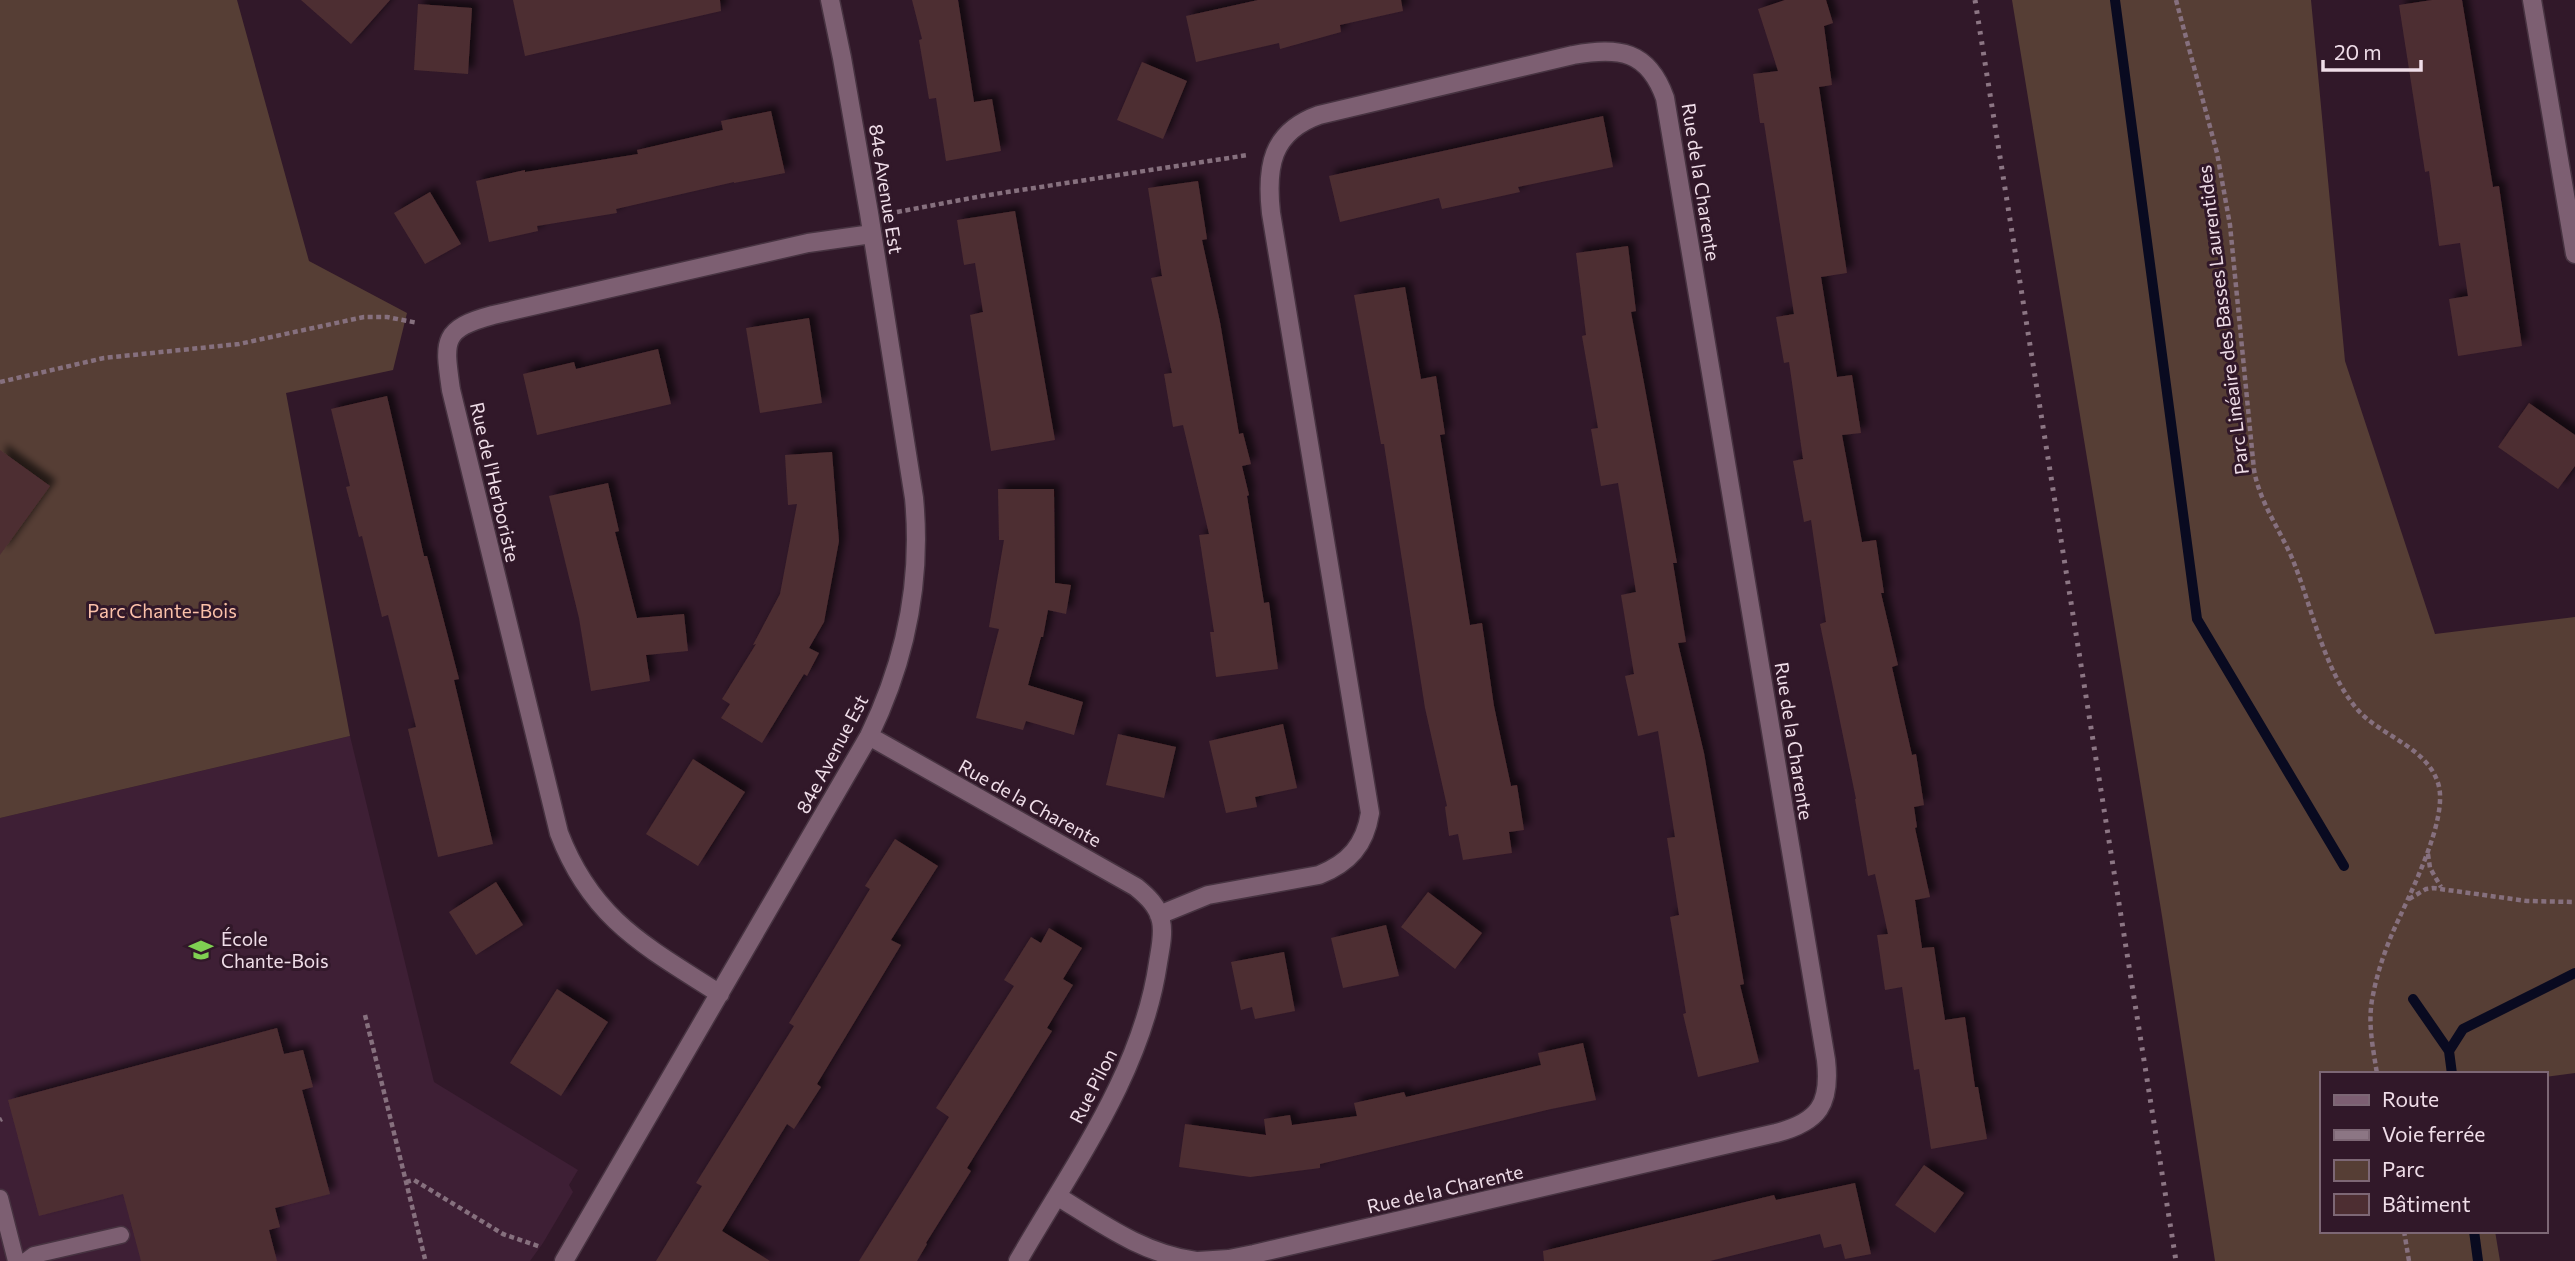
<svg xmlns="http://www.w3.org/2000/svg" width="2575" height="1261" font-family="Commissioner,sans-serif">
<defs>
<filter id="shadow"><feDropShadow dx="6" dy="-6" stdDeviation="3.5" flood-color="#0009"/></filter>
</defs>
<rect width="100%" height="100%" fill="#311829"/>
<!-- built -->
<path fill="#3e1f35" d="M 350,736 L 434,1082 L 578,1170 L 569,1185 L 573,1192 L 543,1243 L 530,1261 L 0,1261 L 0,818 Z"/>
<!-- green -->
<path fill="#563e35" d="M 0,0 L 237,0 L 309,261 L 407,313 L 393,370 L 286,393 L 350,736 L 0,818 Z
M 2012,0 L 2311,0 L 2345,361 L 2435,634 L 2575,617 L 2575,1073 L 2545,1077 L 2545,1074 L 2321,1074 L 2321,1231 L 2495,1231 L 2500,1261 L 2215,1261 L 2162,916 Z"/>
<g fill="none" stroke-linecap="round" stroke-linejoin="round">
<!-- stream -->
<path stroke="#090a20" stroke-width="10" d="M 2115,0 L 2197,619 L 2344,866
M 2413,999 L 2449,1051 L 2452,1074
M 2449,1051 L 2463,1029 L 2575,973
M 2474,1231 L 2478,1261"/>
</g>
<!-- building -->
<path fill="#4d2e32" filter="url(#shadow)" d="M 301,0 L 390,0 L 351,44 Z
M 513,0 L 720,0 L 721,11 L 525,56 Z
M 912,0 L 958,0 L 974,102 L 992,99 L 1001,151 L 946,161 L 936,98 L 929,99 L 919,40 L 922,39 Z
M 1258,0 L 1401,0 L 1403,11 L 1340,25 L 1341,32 L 1280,49 L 1279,43 L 1196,62 L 1186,16 Z
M 1785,0 L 1826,0 L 1833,23 L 1824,26 L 1832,85 L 1819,87 L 1847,273 L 1821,277 L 1837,377 L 1852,375 L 1861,433 L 1842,435 L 1862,542 L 1876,540 L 1884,593 L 1881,593 L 1898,665 L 1892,667 L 1912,755 L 1916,754 L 1924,805 L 1914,807 L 1917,827 L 1915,828 L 1930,897 L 1915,900 L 1922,948 L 1934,947 L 1945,1020 L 1965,1017 L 1975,1087 L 1978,1087 L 1987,1139 L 1931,1149 L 1919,1069 L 1914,1070 L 1902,987 L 1885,990 L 1877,935 L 1888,934 L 1875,874 L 1868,876 L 1855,799 L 1856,799 L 1820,624 L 1826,622 L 1811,520 L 1804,522 L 1793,461 L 1803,459 L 1789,362 L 1784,363 L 1776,317 L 1794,314 L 1764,123 L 1760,123 L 1753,74 L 1778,71 L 1758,9 Z
M 2432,0 L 2462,0 L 2493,187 L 2499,186 L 2522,346 L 2458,356 L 2449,299 L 2468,296 L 2460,243 L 2439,246 L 2429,171 L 2425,172 L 2399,5 Z
M 418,4 L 472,8 L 468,74 L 414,70 Z
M 1142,62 L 1187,81 L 1163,139 L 1117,120 Z
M 771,111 L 785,173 L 734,183 L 734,182 L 616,209 L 617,213 L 537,226 L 538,231 L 489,242 L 476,181 L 525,170 L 525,172 L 638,154 L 637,150 L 723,130 L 721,121 Z
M 1603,116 L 1613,167 L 1518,187 L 1520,192 L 1442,209 L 1439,198 L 1340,222 L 1329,176 Z
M 1198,181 L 1207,239 L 1202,240 L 1220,322 L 1239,434 L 1243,433 L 1251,464 L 1242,466 L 1249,495 L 1247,496 L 1264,603 L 1269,602 L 1278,669 L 1216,677 L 1210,632 L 1214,632 L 1199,535 L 1209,534 L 1183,425 L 1173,427 L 1164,374 L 1172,373 L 1151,278 L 1162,276 L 1148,188 Z
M 430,192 L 461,244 L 425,264 L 394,213 Z
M 1015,211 L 1055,440 L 991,451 L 970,315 L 983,312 L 975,263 L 964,265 L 957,220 Z
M 1628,246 L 1636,311 L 1631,312 L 1677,563 L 1673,563 L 1686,642 L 1678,643 L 1704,753 L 1744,984 L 1740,985 L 1759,1062 L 1698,1077 L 1683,1014 L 1686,1013 L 1670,917 L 1679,915 L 1667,838 L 1675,837 L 1658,731 L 1638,736 L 1625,676 L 1634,674 L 1621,595 L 1636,592 L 1618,483 L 1601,486 L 1591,429 L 1598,428 L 1582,336 L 1586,335 L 1576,253 Z
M 1405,287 L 1421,379 L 1436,376 L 1445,434 L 1440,435 L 1470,625 L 1482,623 L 1494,706 L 1511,786 L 1517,785 L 1524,830 L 1509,832 L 1512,853 L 1463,860 L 1458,834 L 1449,836 L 1445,807 L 1447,806 L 1425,708 L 1384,444 L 1381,444 L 1354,295 Z
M 809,318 L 822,403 L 760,413 L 746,328 Z
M 658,349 L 671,404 L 537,435 L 523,374 L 574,362 L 576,369 Z
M 387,396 L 424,556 L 427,556 L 459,679 L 454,680 L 493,844 L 438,857 L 408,729 L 416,727 L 388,615 L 382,617 L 362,536 L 359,537 L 346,487 L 350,486 L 331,409 Z
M 2529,403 L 2575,435 L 2575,466 L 2558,489 L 2498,447 Z
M 0,450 L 50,486 L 0,555 Z
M 832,452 L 839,541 L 824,622 L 809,648 L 819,653 L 807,676 L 804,674 L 762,743 L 721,718 L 730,704 L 722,699 L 756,644 L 753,645 L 780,594 L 797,504 L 788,505 L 785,455 Z
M 608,483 L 619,531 L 615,532 L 637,618 L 684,614 L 688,651 L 646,655 L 650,681 L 591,691 L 579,618 L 549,496 Z
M 998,489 L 1054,489 L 1055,583 L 1071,585 L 1066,614 L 1048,610 L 1043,637 L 1041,637 L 1028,685 L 1083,702 L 1074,735 L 1026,721 L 1023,730 L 976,718 L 999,629 L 989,627 L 1004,540 L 999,540 Z
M 1283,724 L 1297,788 L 1255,797 L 1257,807 L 1226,813 L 1209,741 Z
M 1118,734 L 1176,747 L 1164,798 L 1106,785 Z
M 693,759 L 745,792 L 698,866 L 646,834 Z
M 895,839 L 938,866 L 891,940 L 901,945 L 817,1084 L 821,1087 L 794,1129 L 787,1124 L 722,1231 L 770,1261 L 656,1261 L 702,1186 L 696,1183 L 794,1026 L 789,1023 L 870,889 L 865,886 Z
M 496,882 L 523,925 L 476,955 L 449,912 Z
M 1428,892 L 1482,933 L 1455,969 L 1401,927 Z
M 1386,925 L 1399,976 L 1343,988 L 1331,938 Z
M 1049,928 L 1082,948 L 1063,979 L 1073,985 L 1047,1028 L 1052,1031 L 967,1168 L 971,1171 L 926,1243 L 927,1244 L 917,1261 L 859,1261 L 949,1117 L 936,1108 L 1014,986 L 1004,980 L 1031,937 L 1041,943 Z
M 1284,952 L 1295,1011 L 1255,1019 L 1252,1007 L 1241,1010 L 1231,962 Z
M 557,989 L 608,1022 L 561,1096 L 510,1063 Z
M 277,1028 L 284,1054 L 303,1050 L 313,1087 L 302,1090 L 330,1194 L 275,1208 L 280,1227 L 269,1230 L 277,1261 L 141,1261 L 123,1194 L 39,1216 L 8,1100 Z
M 1583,1043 L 1596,1100 L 1551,1109 L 1320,1164 L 1320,1168 L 1250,1177 L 1179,1167 L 1185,1124 L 1266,1135 L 1264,1119 L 1290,1115 L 1292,1125 L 1357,1116 L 1354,1103 L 1404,1092 L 1406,1097 L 1541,1065 L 1538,1053 Z
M 1924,1165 L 1964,1193 L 1935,1233 L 1895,1205 Z
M 1855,1183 L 1871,1254 L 1845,1259 L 1841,1244 L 1824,1248 L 1820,1234 L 1710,1261 L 1544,1261 L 1543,1251 L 1774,1195 L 1776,1200 Z"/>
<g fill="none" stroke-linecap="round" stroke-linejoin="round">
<!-- service casing -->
<g stroke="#473341" stroke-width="19">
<path id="service" d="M 0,1198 L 16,1261
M 26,1261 L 34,1255 L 121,1235"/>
</g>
<!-- minor casing -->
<g stroke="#473341" stroke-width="21">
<path id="minor" d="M 2532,0 L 2575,254
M 869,736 L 1136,887 C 1147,896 1158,906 1161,921 C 1164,934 1160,950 1158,963 C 1142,1073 1072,1167 1018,1261
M 1159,915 L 1208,895 L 1319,875 C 1349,863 1365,845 1370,813 L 1271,213 C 1266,167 1271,132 1319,115 L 1573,55 C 1619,47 1648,50 1665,98 L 1826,1060 C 1831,1104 1819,1122 1776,1133 L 1254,1254 L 1229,1259 L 1198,1261
M 720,994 C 647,947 592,920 559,833 L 451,390 C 444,341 441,329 493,315 L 808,243 L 872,234
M 1057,1196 C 1101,1223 1143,1254 1196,1261
M 564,1261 L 869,736 C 906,660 922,582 914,498 L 869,213 L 842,58 L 830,0"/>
</g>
<!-- path -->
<path stroke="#86707e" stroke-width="4.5" stroke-dasharray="5 3.5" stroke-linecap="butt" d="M 2176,0 L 2217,153 L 2230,225 L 2254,470 C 2260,503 2279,528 2292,558 C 2312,606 2323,669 2357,709 C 2380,736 2426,746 2438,783 C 2450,819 2407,899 2392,934 C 2384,953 2377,974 2373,995 C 2367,1022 2373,1047 2377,1074
M 897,212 L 982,196 L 1248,155
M 0,382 L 104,358 L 239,344 L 364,317 L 387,317 L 418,323
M 2428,854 L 2430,868 L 2441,887
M 2409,899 L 2426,889 L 2433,888 L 2527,901 L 2575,902
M 365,1015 L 425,1259
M 0,1120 L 2,1119
M 406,1182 L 414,1180 L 503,1234 L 541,1247
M 2404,1231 L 2409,1261"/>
<!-- service -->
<use href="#service" stroke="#7d5f72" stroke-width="16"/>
<!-- minor -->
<use href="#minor" stroke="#7d5f72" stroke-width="18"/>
<!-- rail -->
<path stroke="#8c7684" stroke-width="5" stroke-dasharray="3.5 7" stroke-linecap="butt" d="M 1975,0 L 2176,1261"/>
</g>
<!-- icons -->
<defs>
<g id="school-bare" transform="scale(1.89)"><path d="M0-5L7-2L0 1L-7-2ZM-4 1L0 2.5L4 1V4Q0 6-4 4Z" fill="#7fd052" stroke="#311829" stroke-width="2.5" paint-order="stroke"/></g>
</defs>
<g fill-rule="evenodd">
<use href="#school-bare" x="201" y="950"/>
</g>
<g text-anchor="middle" stroke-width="6" stroke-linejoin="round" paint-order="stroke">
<!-- street labels -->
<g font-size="19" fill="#efdde8" stroke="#311829">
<text transform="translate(1701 182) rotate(81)" y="7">Rue de la Charente</text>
<text transform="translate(886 189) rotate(81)" y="7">84e Avenue Est</text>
<text transform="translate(2223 320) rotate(-97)" y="7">Parc Linéaire des Basses Laurentides</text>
<text transform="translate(495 482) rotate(77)" y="7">Rue de l'Herboriste</text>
<text transform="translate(1794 741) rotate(81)" y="7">Rue de la Charente</text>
<text transform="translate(832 754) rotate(-62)" y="7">84e Avenue Est</text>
<text transform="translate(1030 803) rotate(29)" y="7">Rue de la Charente</text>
<text transform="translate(1093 1086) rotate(-63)" y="7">Rue Pilon</text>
<text transform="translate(1445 1189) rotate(-13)" y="7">Rue de la Charente</text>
</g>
<!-- park labels -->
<g font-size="19" fill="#fbc0a9" stroke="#311829">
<text x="162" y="618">Parc Chante-Bois</text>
</g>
<!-- poi labels -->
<g font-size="19" fill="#efdde8" stroke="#311829" text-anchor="start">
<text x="221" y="946">École<tspan x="221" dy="22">Chante-Bois</tspan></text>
</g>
</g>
<!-- legend -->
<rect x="2320" y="1072" width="228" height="161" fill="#311829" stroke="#7d6775" stroke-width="2"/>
<rect x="2334" y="1095" width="35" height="10" fill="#7d5f72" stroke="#7d6775" stroke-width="2"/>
<text x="2382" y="1107" font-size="21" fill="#efdde8">Route</text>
<rect x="2334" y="1130" width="35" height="10" fill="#8c7684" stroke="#7d6775" stroke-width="2"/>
<text x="2382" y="1142" font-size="21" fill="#efdde8">Voie ferrée</text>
<rect x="2334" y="1160" width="35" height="21" fill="#563e35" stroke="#7d6775" stroke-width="2"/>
<text x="2382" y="1177" font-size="21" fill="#efdde8">Parc</text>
<rect x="2334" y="1194" width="35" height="21" fill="#4d2e32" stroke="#7d6775" stroke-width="2"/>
<text x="2382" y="1212" font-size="21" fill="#efdde8">Bâtiment</text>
<!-- scale -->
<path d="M2323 60v10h98v-10" fill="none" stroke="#efdde8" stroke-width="3.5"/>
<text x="2334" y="60" font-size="21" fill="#efdde8" stroke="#311829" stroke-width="5" paint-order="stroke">20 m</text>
</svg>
